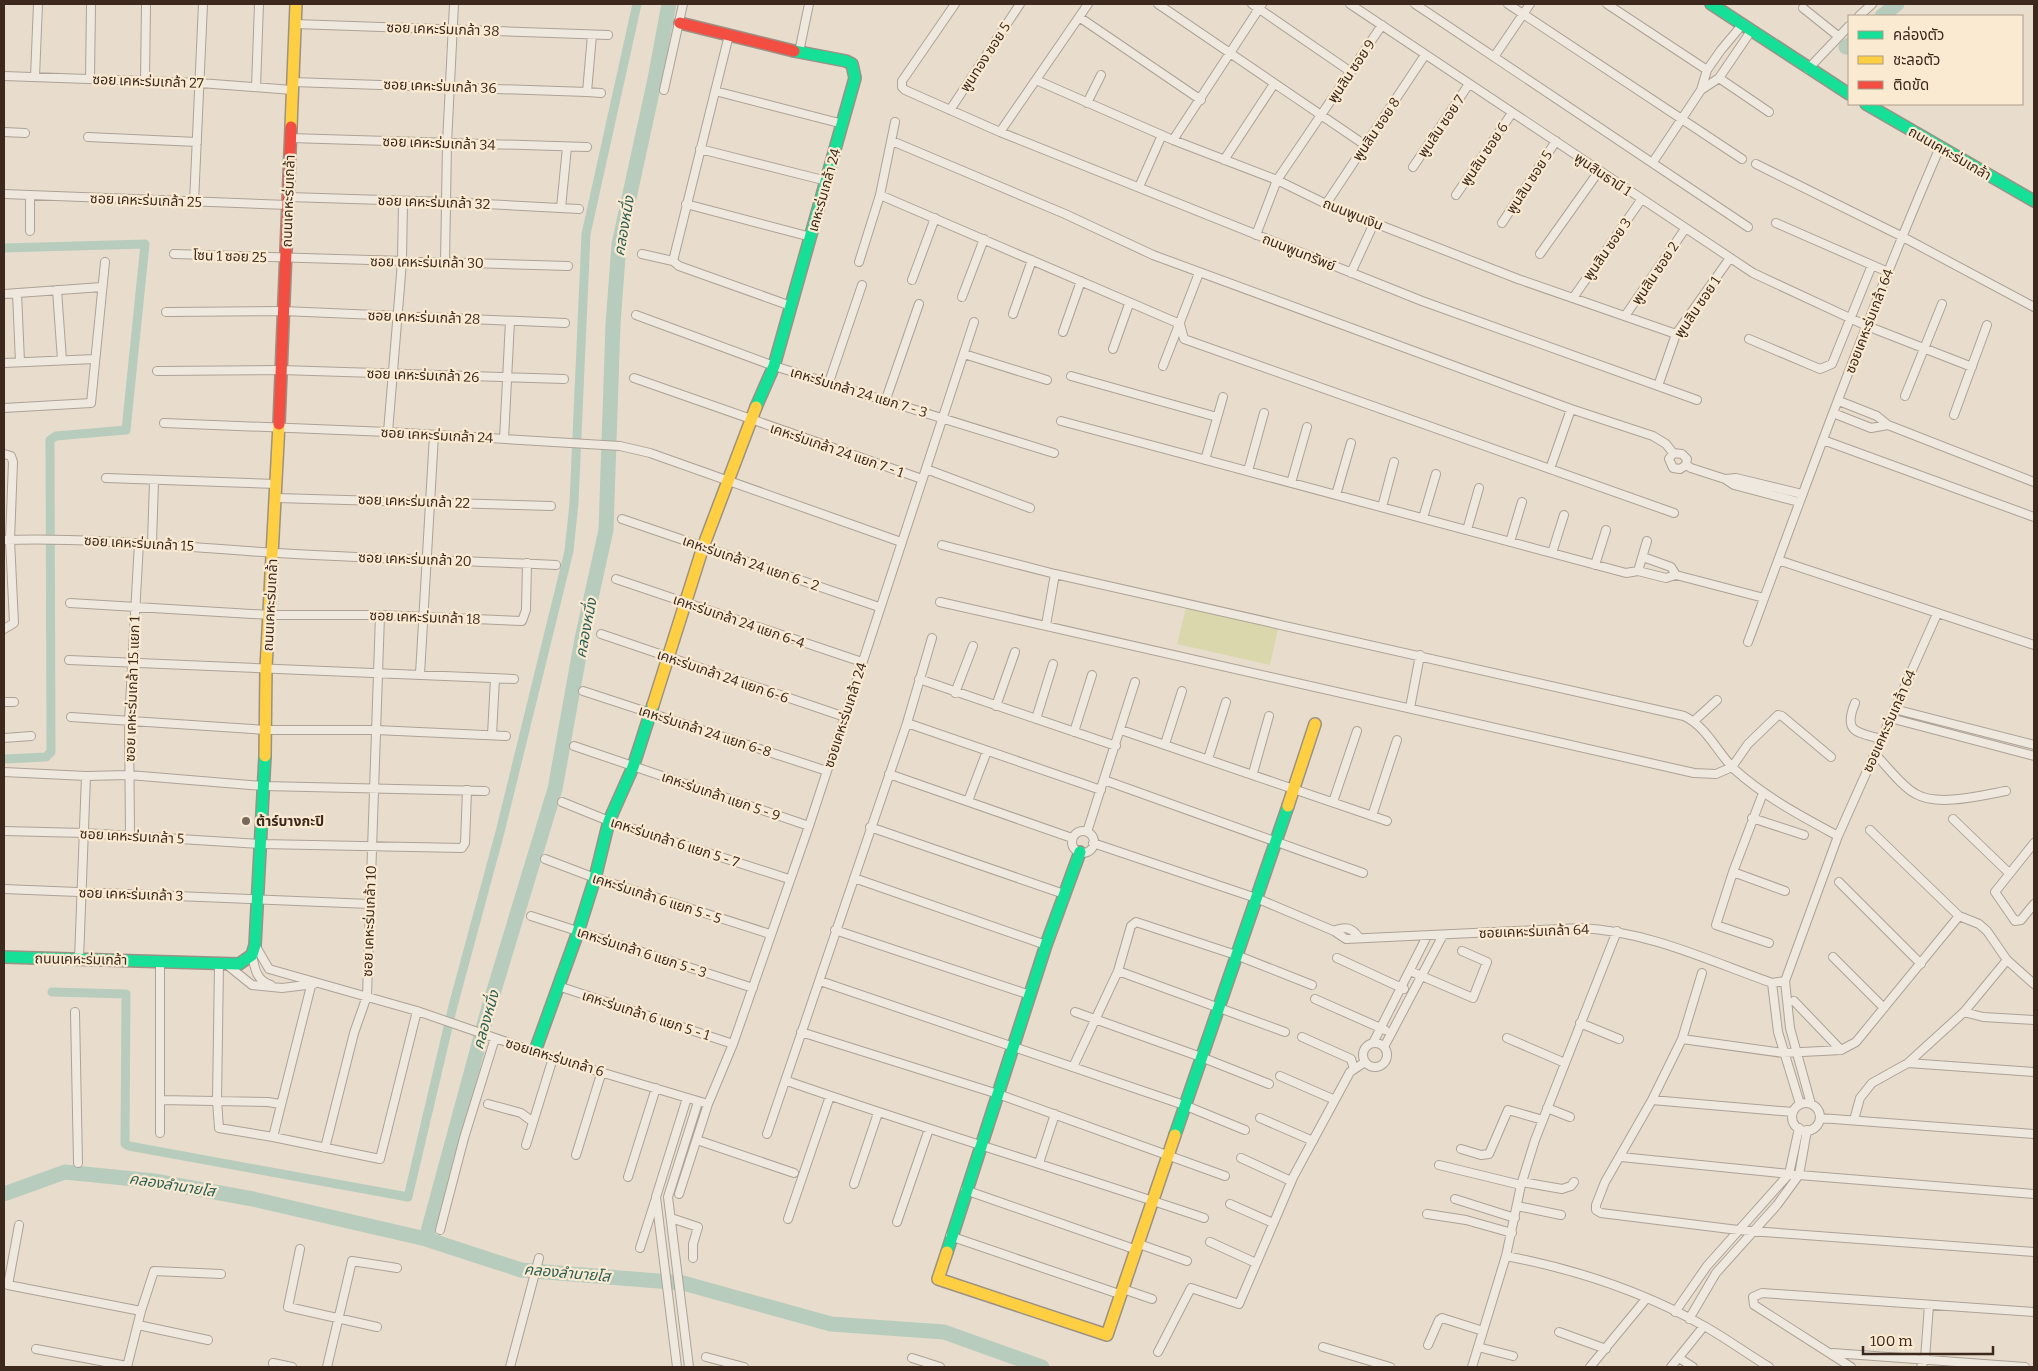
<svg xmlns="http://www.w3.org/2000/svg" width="2038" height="1371" font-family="Bitter,'Noto Sans Thai',serif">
<rect width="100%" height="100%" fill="#e8ddcc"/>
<!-- green -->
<path fill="#dbd7ad" d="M 1187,604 L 1279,625 L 1270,665 L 1177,644 Z"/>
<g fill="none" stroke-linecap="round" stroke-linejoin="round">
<!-- canal -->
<path stroke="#b8ccbe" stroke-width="9" d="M 4,248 L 145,244 L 126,430 L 56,436 L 50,440 L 51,752 L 46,757 L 4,759
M 52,992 L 126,994 L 125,1144 L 129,1146 L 408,1197 L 453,1006 L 500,832 L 569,551 L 574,503 L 586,234 L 637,4"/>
<!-- river -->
<path stroke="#b8ccbe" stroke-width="15" d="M 1882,16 L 1897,4
M 1846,47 L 1849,45
M 4,1194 L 65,1172 L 154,1181 L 253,1199 L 426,1239 L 521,1270 L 683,1283 L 831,1324 L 944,1332 L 1042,1367
M 426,1239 L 489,1007 L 555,789 L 582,639 L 606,530 L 613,324 L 619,244 L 655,79 L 669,4"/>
<!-- street casing -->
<g stroke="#ada296" stroke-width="10">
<path id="street" d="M 955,4 L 902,81 L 902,87 L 905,90 L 1000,132 L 1422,301 L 1697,400
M 1158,4 L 1365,145
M 1252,4 L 1351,72
M 1350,4 L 1753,273 L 1867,326 L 1972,367
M 1415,4 L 1748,227
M 1508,4 L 1742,159
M 1607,4 L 1707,70
M 1803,8 L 1838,36
M 1859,16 L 1872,4
M 1079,17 L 1201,100
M 295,24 L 608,35
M 592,35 L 587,92 L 601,93
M 799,52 L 809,4
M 1494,57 L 1530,4
M 1808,69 L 1849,26
M 4,76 L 200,83 L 292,90
M 35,77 L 38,4
M 1719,78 L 1769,112
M 90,79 L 91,4
M 1036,80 L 1173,140 L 1277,180 L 1326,204 L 1518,279 L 1676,334
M 145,81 L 146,4
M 293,82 L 587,92
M 256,87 L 259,4
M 664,90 L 683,4
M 1701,90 L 1719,78 L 1751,31
M 715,91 L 843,124
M 1087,103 L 1101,75
M 950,110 L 1020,4
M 4,132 L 25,133
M 1000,132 L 1088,4
M 88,137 L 197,142
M 290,138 L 587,147
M 1173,140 L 1262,4
M 892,141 L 1065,214 L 1153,255 L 1571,409 L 1653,436 L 1666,444 L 1673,453 L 1682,454 L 1687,459 L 1686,465 L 1691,468 L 1725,479 L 1734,485 L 1799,502
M 700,149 L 827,181
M 1224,160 L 1274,84
M 1653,162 L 1701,90 L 1707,70 L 1721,50 L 1742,25
M 1756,164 L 1901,236 L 2034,307
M 1413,167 L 1469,84
M 1139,187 L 1162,135
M 4,194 L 288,205
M 30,195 L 30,231
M 880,195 L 1180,324 L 1184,339 L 1674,513
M 1456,195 L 1512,113
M 289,197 L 446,202 L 579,209
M 194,202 L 203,4
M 686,204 L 811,237
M 1326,204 L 1425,55
M 561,208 L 567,147
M 1502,223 L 1556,141
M 1776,223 L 1888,272
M 1256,235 L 1277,180 L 1382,25
M 174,254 L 568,266
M 642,254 L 673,261
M 1540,254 L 1599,171
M 673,261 L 729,35
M 673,261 L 679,266 L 791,306
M 859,262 L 880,195 L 895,122
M 445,263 L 447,143 L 454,4
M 1351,273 L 1374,223
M 912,280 L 935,218
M 57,290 L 62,360
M 17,293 L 20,362
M 4,294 L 102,287
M 962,297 L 984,239
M 1573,298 L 1641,200
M 166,312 L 283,311 L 565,323
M 1013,314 L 1032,260
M 636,315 L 774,366 L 1054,453
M 1625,316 L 1685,229
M 1063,332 L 1081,281
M 1749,339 L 1820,369 L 1832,364 L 1872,265
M 1113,349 L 1129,304
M 964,354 L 1047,380
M 4,363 L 95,359
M 1163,366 L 1199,273
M 157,371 L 281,370 L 564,379
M 1071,376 L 1217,417
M 634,378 L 922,479
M 829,382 L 862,285
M 1658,386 L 1676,334 L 1730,258
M 1905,396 L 1942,304
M 886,399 L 919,304
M 1839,401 L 1877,416 L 1888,425 L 2034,482
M 4,408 L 91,403 L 105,262
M 1833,413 L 1871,428 L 1888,425
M 1954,415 L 1987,325
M 1061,421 L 1626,573 L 1638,571 L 1647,541
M 164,423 L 388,432 L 620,446 L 650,453 L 901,542
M 388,432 L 402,262 L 403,201
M 504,439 L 510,321
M 1823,440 L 2034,517
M 1673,453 L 1669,459 L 1673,468 L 1680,469 L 1686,465
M 4,454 L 11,456 L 13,462 L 10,540 L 14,623 L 4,629
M 1205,460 L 1223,397
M 926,469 L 1030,508
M 1550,469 L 1571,409
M 1248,471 L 1264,413
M 106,478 L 277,484
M 1725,479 L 1736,478 L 1802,494
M 1291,483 L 1307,427
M 1336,495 L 1351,443
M 277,498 L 551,506
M 1382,507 L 1394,462
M 1423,518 L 1436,474
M 622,519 L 879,607
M 1467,530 L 1479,488
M 4,540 C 101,537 198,549 295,554 C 382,559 469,561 556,565
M 1510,542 L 1522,502
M 152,543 L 154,481
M 942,545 L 1055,574 L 1684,716 C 1707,727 1717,752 1734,769 C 1765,797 1801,816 1838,836
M 1552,553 L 1564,515
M 1643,557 L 1671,567 L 1676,575
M 1778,560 L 2034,645
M 1595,565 L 1606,530
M 1638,571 L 1666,578 L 1676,575 L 1764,598
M 616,579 L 862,662
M 940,602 L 1694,773 L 1716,774 L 1732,767 L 1748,744 L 1778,715 L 1782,716 L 1831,757
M 70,603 L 270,615 L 380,615 L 522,621 L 526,610 L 527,563
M 1046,625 L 1055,574
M 601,634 L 845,717
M 1748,642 C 1809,476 1870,309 1940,147
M 69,660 L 514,679
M 420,674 L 434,435
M 919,679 L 1116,746
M 583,691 L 827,771
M 955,693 L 973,646
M 4,702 L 14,702
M 1855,703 C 1843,732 1856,732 1881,739
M 996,706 L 1015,652
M 1410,708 L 1420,655
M 1894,709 L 2034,745
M 71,717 L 266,730 L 376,730 L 506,736
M 1890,718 L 2034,756
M 1036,719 L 1053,664
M 1694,721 L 1717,700
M 907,723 L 1101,790
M 1121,730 L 1387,821
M 1074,732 L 1092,675
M 492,735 L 495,678
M 4,738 L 31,736
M 1165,744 L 1182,691
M 574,746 L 809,826
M 1875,754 C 1886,765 1902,787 1916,794 C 1938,807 1983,795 2006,791
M 1208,759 L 1226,702
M 4,772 L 86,776 L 129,775 L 263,786 L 485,791
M 1253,773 L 1269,716
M 889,774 L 1072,838
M 1104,780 L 1363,873
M 1763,793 L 1733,872 L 1716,925 L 1769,943
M 968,801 L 987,751
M 562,802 L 609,821 L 789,879
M 1333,802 L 1357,731
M 1372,816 L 1397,740
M 1752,818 L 1804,835
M 1953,819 L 2009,873
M 870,827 L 1064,894
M 1870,830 L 1959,916 L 1979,924 L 1987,931 L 2007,960 L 2034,984
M 4,831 L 84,833 L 261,844 L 462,848 L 465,843 L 467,790
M1072 842a11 11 0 1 1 22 0a11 11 0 1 1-22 0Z
M 1087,832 L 1135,682
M 130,836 L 129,721 L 139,543
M 1093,843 L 1256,898 L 1334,931 L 1346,939 L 1581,928 C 1647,931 1710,961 1772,983 L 1785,981 L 1838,836 L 1937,614
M 2034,843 L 1995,892 L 2015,921 L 2021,920 L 2034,904
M 545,859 L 595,878 L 770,934
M 1733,872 L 1785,891
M 854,878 L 1046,945
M 1839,882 L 1921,964
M 4,889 L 370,904
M 531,916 L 753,988
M 835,930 L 1030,995
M 1334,931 C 1345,926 1352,927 1359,938
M 255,945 L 269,969 L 417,1011 L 553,1058 L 708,1104
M 252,955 C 255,969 256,980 271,985
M 1833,957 L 1884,1008
M 1337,958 L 1404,989
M 79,959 L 86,776
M 219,964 L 217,1101 L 219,1128 L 273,1137
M 226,964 L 252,985 L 282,988 L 314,984
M 1118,971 L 1285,1032
M 1410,971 L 1473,998 L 1487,962 L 1462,951
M 1702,973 L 1682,1039 L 1652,1100 L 1605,1182 L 1596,1205 L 1596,1210 L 1601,1213 L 1738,1230 L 2034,1252
M 820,981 L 1184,1105 L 1245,1130
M 1785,981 L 1790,1028 L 1811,1104
M 312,982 L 273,1137 L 380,1159 L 417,1011
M 1772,983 L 1778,1032 L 1800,1104
M 558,986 L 733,1044
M 1315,999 L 1385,1030
M 1794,1001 L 1841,1050
M 75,1012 L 78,1163
M 1075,1012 L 1201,1057 L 1269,1084
M 1964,1012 L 1983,1017 L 2034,1020
M 1580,1023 L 1619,1039
M 801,1032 L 998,1094 L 1225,1176
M 1302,1037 L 1351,1059 L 1354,1069
M 1507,1038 L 1565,1063
M 1682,1039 L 1783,1053 L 1841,1050 L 1856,1042 L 1959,916
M1363 1055a12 12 0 1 1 24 0a12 12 0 1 1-24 0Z
M 1373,1043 L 1427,936
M 1384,1047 L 1443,935
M 1908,1063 L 2034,1072
M 1073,1067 L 1118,971 L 1131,926 L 1136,922 L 1236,955 L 1312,985
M 1280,1076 L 1335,1100
M 787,1081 C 925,1129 1065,1171 1204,1218
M 160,1100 L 268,1102 L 280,1104
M 1652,1100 L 1793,1112
M1792 1117a14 14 0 1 1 28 0a14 14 0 1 1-28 0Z
M 488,1104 L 521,1113 L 533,1122
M 1547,1108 L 1570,1117
M 1260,1118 L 1313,1141
M 1820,1118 L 2034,1134
M 1854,1120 L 1860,1098 L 1872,1083 L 1908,1063 L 1964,1012 L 2007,960
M 160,1133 L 160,961
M 767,1134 L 907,723 L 932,638
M 697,1140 L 794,1173
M 526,1145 L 553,1058
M 325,1148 L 354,1033 L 367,996 L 380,615
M 1461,1149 L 1481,1155 L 1489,1154 L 1508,1110 L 1543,1120
M 576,1155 L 602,1071
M 1621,1157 L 1799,1175 L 2034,1194
M 1241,1158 L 1291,1181 L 1350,1072 L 1365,1062
M 1039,1163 L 1055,1114
M 1439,1165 L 1521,1185
M 628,1177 L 656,1088
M 1522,1182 L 1562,1189 L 1571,1186 L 1574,1182
M 854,1184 L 878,1113
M 965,1190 L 1137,1250
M 679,1194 L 708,1104 L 733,1044 L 809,826 L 974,322
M 1455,1199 L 1515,1218
M 1230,1204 L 1273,1223
M 1517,1206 L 1561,1215
M 1427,1214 L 1466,1220 L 1512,1233
M 671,1218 L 698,1227 L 693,1244 L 693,1258
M 788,1219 L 830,1096
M 897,1222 L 929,1129
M 19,1225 L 8,1285 L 141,1311
M 440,1230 L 464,1138 L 495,1038
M 950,1236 L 1122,1295
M 1210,1242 L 1256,1263
M 1139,1244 L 1187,1261
M 640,1248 L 655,1201
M 300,1249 L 288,1307 L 377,1327
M 1506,1256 C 1574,1269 1644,1292 1704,1326 C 1726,1338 1747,1354 1769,1367
M 1123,1289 L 1152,1299
M 1675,1312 L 1707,1266 L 1789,1174 L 1799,1128
M 1689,1319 L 1716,1273 L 1777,1205 L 1799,1175 L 1807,1130
M 138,1325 L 208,1340
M 1559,1332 L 1606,1349
M 1428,1345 L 1439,1320 L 1442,1318 L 1483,1331
M 1323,1347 L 1390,1367
M 1478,1347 L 1513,1356
M 36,1349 L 127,1366
M 1158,1352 L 1191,1288 L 1239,1304 L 1292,1180
M 1833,1353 L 2025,1367
M 706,1357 L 744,1367
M 912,1358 L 940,1367
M 1679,1358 L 1693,1367
M 273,1363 L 292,1367
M 127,1367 L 141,1311 L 154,1271 L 221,1274
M 327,1367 L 352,1261 L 397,1268
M 510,1367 L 539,1258
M 677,1367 L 656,1197 L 687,1098
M 689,1367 L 668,1197 L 698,1102
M 1472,1367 L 1506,1256 L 1521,1185 L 1535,1140 L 1617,931
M 1590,1367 L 1646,1299
M 1671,1367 L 1704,1326
M 1851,1367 L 1754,1305 L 1753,1297 L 1762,1293 L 2034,1312
M 1921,1367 L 1925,1359 L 1929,1305"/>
</g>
<!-- fast casing -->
<g stroke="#9c9185" stroke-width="14">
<path id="fast" d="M 1711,4 L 1849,94
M 1866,104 L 2034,201
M 756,407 L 774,366 L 855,78 L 852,64 L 846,61 L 794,51
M 4,957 L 239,964 L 252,955 L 255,945 L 265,756
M 535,1051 L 578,932 L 595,878 L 609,821 L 633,767 L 653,705
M 1175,1135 L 1288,806
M 947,1252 L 1046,945 L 1080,852"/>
</g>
<!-- slow casing -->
<g stroke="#9c9185" stroke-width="14">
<path id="slow" d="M 291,127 L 296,4
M 653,705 L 703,547 L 756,407
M 265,756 L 266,668 L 279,424
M 1288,806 L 1315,724
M 947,1252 L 938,1279 L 1107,1335 L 1175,1135"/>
</g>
<!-- jam casing -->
<g stroke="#9c9185" stroke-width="14">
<path id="jam" d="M 680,23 L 794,51
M 279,424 L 291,127"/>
</g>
<!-- street -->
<use href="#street" stroke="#eee8df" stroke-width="8"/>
<!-- fast -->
<use href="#fast" stroke="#16e098" stroke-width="11"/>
<!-- slow -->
<use href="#slow" stroke="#ffcf43" stroke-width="11"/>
<!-- jam -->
<use href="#jam" stroke="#f24e42" stroke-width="11"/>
</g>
<!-- markers -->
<circle fill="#78675a" stroke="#f9ead1" stroke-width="2" cx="246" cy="821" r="5"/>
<g text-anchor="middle" stroke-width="4.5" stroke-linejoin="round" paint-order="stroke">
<!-- street labels -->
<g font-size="14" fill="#3c281c" stroke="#f9ead1">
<text transform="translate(443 29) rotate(2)" y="5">ซอย เคหะร่มเกล้า 38</text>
<text transform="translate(985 57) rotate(-57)" y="5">พูนทอง ซอย 5</text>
<text transform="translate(1351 71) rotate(-56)" y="5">พูนสิน ซอย 9</text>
<text transform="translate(148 81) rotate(2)" y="5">ซอย เคหะร่มเกล้า 27</text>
<text transform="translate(440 86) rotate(2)" y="5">ซอย เคหะร่มเกล้า 36</text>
<text transform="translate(1441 126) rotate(-56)" y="5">พูนสิน ซอย 7</text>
<text transform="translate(1376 129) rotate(-56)" y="5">พูนสิน ซอย 8</text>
<text transform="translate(439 143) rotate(2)" y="5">ซอย เคหะร่มเกล้า 34</text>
<text transform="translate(1950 153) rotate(30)" y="5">ถนนเคหะร่มเกล้า</text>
<text transform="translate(1484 154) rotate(-56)" y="5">พูนสิน ซอย 6</text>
<text transform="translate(1603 174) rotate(34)" y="5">พูนสินธานี 1</text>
<text transform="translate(1529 182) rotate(-57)" y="5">พูนสิน ซอย 5</text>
<text transform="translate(824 190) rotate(-74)" y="5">เคหะร่มเกล้า 24</text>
<text transform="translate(146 200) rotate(2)" y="5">ซอย เคหะร่มเกล้า 25</text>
<text transform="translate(288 201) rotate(-88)" y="5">ถนนเคหะร่มเกล้า</text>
<text transform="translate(434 202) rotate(2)" y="5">ซอย เคหะร่มเกล้า 32</text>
<text transform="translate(1353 214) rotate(22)" y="5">ถนนพูนเงิน</text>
<text transform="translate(1607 249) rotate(-55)" y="5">พูนสิน ซอย 3</text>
<text transform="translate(1299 252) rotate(22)" y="5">ถนนพูนทรัพย์</text>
<text transform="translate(230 256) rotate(2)" y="5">โซน 1 ซอย 25</text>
<text transform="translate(427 262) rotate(1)" y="5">ซอย เคหะร่มเกล้า 30</text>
<text transform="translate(1655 273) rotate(-56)" y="5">พูนสิน ซอย 2</text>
<text transform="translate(1697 307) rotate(-56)" y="5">พูนสิน ซอย 1</text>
<text transform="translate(424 317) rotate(2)" y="5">ซอย เคหะร่มเกล้า 28</text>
<text transform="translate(1869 321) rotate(-69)" y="5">ซอยเคหะร่มเกล้า 64</text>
<text transform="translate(423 375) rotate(2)" y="5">ซอย เคหะร่มเกล้า 26</text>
<text transform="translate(859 392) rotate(17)" y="5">เคหะร่มเกล้า 24 แยก 7 - 3</text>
<text transform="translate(437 435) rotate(3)" y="5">ซอย เคหะร่มเกล้า 24</text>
<text transform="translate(837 450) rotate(19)" y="5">เคหะร่มเกล้า 24 แยก 7 - 1</text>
<text transform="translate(414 501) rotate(2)" y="5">ซอย เคหะร่มเกล้า 22</text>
<text transform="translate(139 543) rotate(3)" y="5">ซอย เคหะร่มเกล้า 15</text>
<text transform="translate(415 559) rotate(2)" y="5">ซอย เคหะร่มเกล้า 20</text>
<text transform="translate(751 563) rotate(19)" y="5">เคหะร่มเกล้า 24 แยก 6 - 2</text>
<text transform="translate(270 605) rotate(-87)" y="5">ถนนเคหะร่มเกล้า</text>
<text transform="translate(425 617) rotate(2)" y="5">ซอย เคหะร่มเกล้า 18</text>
<text transform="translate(739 621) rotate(19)" y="5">เคหะร่มเกล้า 24 แยก 6-4</text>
<text transform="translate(723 676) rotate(19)" y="5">เคหะร่มเกล้า 24 แยก 6-6</text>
<text transform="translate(132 689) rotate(-88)" y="5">ซอย เคหะร่มเกล้า 15 แยก 1</text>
<text transform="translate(845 715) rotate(-72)" y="5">ซอยเคหะร่มเกล้า 24</text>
<text transform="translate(1889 721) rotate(-66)" y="5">ซอยเคหะร่มเกล้า 64</text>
<text transform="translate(705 731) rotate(18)" y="5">เคหะร่มเกล้า 24 แยก 6-8</text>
<text transform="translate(721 796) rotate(19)" y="5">เคหะร่มเกล้า แยก 5 - 9</text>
<text transform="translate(132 836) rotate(3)" y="5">ซอย เคหะร่มเกล้า 5</text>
<text transform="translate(675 842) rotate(18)" y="5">เคหะร่มเกล้า 6 แยก 5 - 7</text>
<text transform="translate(131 894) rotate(2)" y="5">ซอย เคหะร่มเกล้า 3</text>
<text transform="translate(657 898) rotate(18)" y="5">เคหะร่มเกล้า 6 แยก 5 - 5</text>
<text transform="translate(369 921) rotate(-88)" y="5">ซอย เคหะร่มเกล้า 10</text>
<text transform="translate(1534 931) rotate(-2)" y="5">ซอยเคหะร่มเกล้า 64</text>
<text transform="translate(642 952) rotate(18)" y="5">เคหะร่มเกล้า 6 แยก 5 - 3</text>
<text transform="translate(81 959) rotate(1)" y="5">ถนนเคหะร่มเกล้า</text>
<text transform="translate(646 1015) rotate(18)" y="5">เคหะร่มเกล้า 6 แยก 5 - 1</text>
<text transform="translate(555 1057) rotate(17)" y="5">ซอยเคหะร่มเกล้า 6</text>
</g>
<!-- poi labels -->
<g font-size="14" font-weight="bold" fill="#3c281c" stroke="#f9ead1" text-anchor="start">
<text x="256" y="826">ต้าร์บางกะปิ</text>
</g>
<!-- water labels -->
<g font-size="15" font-style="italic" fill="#2a5e55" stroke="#f9ead1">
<text transform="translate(624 226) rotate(-80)" y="5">คลองหนึ่ง</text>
<text transform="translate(586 628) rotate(-79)" y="5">คลองหนึ่ง</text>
<text transform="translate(486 1020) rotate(-74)" y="5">คลองหนึ่ง</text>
<text transform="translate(172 1185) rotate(9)" y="5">คลองลำนายโส</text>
<text transform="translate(567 1273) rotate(5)" y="5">คลองลำนายโส</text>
</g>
</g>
<!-- border -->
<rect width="2038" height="1371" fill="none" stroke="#3c281c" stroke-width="10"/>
<!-- legend -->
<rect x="1848" y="15" width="175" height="90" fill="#f9ead1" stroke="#ad9c89"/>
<rect x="1858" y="31" width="25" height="8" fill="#16e098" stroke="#ad9c89"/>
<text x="1893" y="40" font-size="15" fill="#3c281c">คล่องตัว</text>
<rect x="1858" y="56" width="25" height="8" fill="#ffcf43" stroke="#ad9c89"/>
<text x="1893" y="65" font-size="15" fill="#3c281c">ชะลอตัว</text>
<rect x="1858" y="81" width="25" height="8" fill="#f24e42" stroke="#ad9c89"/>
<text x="1893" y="90" font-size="15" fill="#3c281c">ติดขัด</text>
<!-- scale -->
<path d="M1863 1346v8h130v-8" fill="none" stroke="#3c281c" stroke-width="2.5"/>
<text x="1870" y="1346" font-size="15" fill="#3c281c" stroke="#f9ead1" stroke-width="4" paint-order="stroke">100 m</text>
</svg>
